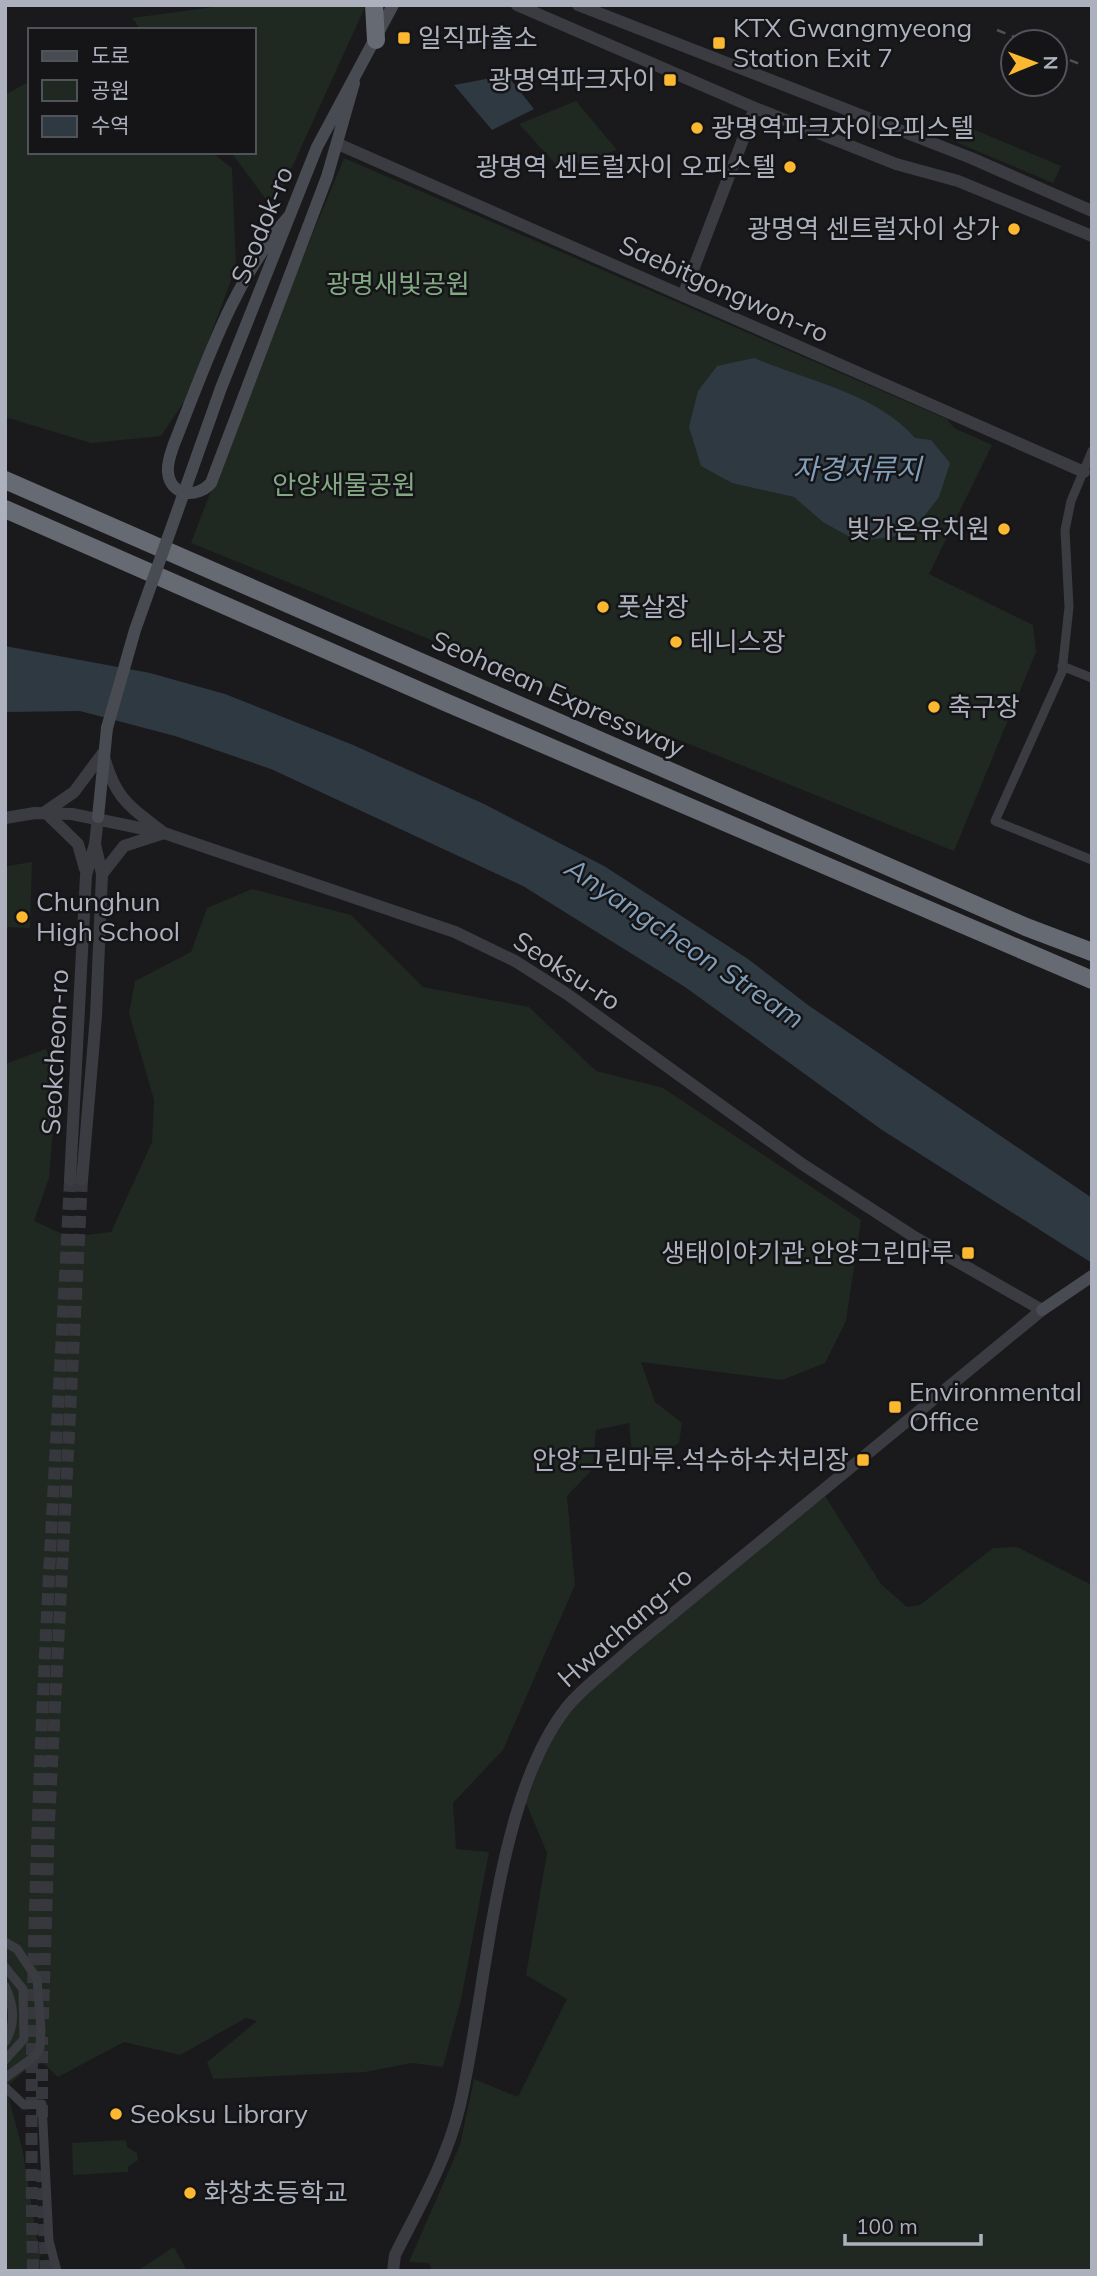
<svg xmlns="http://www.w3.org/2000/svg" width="1097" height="2276" font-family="Mulish,'Noto Sans KR',sans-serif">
<rect width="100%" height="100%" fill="#1a1a1d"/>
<!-- green -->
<path fill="#1f2821" d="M 228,5 L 366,5 L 273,209 L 231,152 L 254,152 L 254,30 L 141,30 L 132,18 Z
M 30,81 L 30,152 L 211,152 L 232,168 L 236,267 L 188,396 L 161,436 L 91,443 L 5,417 L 5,95 Z
M 576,101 L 617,150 L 560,169 L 519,124 Z
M 963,125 L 1061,166 L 1053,183 L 956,142 Z
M 344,158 L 947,419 L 954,428 L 992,445 L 929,574 L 1033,625 L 1036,652 L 954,851 L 191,543 L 271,334 Z
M 5,856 L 7,866 L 32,862 L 30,928 L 5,927 Z
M 252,889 L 351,915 L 423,987 L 529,1007 L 596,1071 L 663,1088 L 861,1220 L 846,1321 L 825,1363 L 782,1380 L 641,1362 L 655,1402 L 682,1423 L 679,1443 L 650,1460 L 632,1454 L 629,1423 L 596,1430 L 592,1470 L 567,1496 L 575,1585 L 503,1750 L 453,1803 L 456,1849 L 489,1852 L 461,2000 L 443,2067 L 412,2063 L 365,2072 L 213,2079 L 207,2062 L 257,2021 L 246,2018 L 180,2055 L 124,2042 L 58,2077 L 43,2063 L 31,2066 L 6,2087 L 23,2152 L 42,2271 L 5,2271 L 5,1064 L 46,1049 L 57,1079 L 49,1178 L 34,1221 L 69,1237 L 111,1232 L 152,1142 L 154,1100 L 129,1013 L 135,981 L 191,952 L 207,908 Z
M 825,1496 L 881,1584 L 907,1607 L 920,1605 L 993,1548 L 1017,1547 L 1092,1585 L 1092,2271 L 432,2271 L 429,2263 L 409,2262 L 460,2145 L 474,2079 L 518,2097 L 567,1999 L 526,1975 L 547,1853 L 526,1803 L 548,1744 L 572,1708 L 619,1660 Z
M 126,2140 L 127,2147 L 137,2153 L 138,2160 L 128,2167 L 128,2172 L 73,2175 L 72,2143 Z
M 174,2247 L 187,2271 L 137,2271 Z"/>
<!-- water -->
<path fill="#2f3942" d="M 507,75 L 534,109 L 492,130 L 454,85 Z
M 754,358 C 807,381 876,393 915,438 L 931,440 L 950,463 L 939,497 L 921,520 L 893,537 L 857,541 L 823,522 L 794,497 L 732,483 L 701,466 L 689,427 L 698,391 L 717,366 Z
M 5,646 L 150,673 L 225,694 L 353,745 L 484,804 L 604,866 L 748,959 L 808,1005 L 1092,1198 L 1092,1263 L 882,1130 L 685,987 L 523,886 L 271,769 L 175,736 L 80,711 L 5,712 Z"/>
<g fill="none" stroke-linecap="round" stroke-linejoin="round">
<!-- tertiary-tunnel -->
<path stroke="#37383d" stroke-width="12" stroke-dasharray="12 6" stroke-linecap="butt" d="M 43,2019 L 49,1823 L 82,1180
M 42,2117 L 42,2037
M 42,2170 L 46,2271
M 33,2271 C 25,1907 52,1543 70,1180"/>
<!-- minor -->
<path stroke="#3b3c42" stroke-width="9" d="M 1092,451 L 1071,501 L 1065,530 L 1069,607 L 1062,672 L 995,821 L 1092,860
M 1062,666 L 1092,678
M 5,1942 L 17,1949 L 37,1979 L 41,2030 L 40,2048 L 35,2056 L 5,2078
M 5,1967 L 23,1989 L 24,2039 L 5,2060
M 5,1986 C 14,2005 16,2025 5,2042
M 5,2087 L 24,2105 L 42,2104 L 49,2241 L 57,2271"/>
<!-- tertiary -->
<path stroke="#3b3c42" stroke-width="12" d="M 517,5 L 755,108 L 896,164 L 958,181 L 1092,236
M 578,5 L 971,158 L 1092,211
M 338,144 L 1084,472
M 683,296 L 755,108
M 5,818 L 35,813 L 72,814 L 164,833 L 455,932 L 515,961 L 567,994 L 802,1164 L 916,1238 L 1042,1310 L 630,1649 C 610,1668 584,1686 567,1707 C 494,1799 487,1994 459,2109 C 446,2162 419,2207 395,2255 L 393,2271
M 85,869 L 78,844 L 45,812 L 74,792 L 103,753 C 115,799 128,805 164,833 L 124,846 L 102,874
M 70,1180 L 86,875 L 95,844 L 98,817
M 82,1180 L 96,1016 L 102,874 L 95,844"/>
<!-- secondary -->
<path stroke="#494b52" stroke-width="12" d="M 290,215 C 233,280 206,364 174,444 C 171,453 167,462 168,472 C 170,496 197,499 211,483 L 327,177 L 354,83
M 192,470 L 221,388 L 317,147 L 393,5
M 98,817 L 107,728
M 1042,1310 L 1092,1276"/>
<!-- motorway -->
<path stroke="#666a73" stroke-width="18" d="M 374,5 L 376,40
M 5,480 L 1026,927 L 1092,952
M 5,509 L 445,702 L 1092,980"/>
<!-- rail -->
<path stroke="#4e5057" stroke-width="2.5" stroke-dasharray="9 7" stroke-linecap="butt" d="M 997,30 L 1027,42
M 1055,54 L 1082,65"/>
<!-- secondary-bridge -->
<path stroke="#494b52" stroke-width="12" d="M 107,728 L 135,630 L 192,470"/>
</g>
<!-- markers -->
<g fill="#fdb831" stroke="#151518" stroke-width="2.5">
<rect x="397" y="31" width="14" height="14" rx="3.5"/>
<rect x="712" y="36" width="14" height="14" rx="3.5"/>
<rect x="663" y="73" width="14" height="14" rx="3.5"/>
<circle cx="697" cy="128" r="7"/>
<circle cx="790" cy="167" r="7"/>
<circle cx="1014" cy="229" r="7"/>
<circle cx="1004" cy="529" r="7"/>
<circle cx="603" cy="607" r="7"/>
<circle cx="676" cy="642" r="7"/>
<circle cx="934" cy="707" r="7"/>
<circle cx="22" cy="917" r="7"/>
<rect x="961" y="1246" width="14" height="14" rx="3.5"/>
<rect x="888" y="1400" width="14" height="14" rx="3.5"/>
<rect x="856" y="1453" width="14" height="14" rx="3.5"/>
<circle cx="116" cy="2114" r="7"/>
<circle cx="190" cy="2193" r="7"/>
</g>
<g text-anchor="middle" stroke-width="5" stroke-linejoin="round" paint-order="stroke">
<!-- poi labels -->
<g font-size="26" fill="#acb1bd" stroke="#151518" text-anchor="start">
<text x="733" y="37">KTX Gwangmyeong<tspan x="733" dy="30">Station Exit 7</tspan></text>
<text x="418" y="47">일직파출소</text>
<text x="656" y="89" text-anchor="end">광명역파크자이</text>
<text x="711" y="137">광명역파크자이오피스텔</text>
<text x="776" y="176" text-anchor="end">광명역 센트럴자이 오피스텔</text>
<text x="1000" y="238" text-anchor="end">광명역 센트럴자이 상가</text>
<text x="990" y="538" text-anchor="end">빛가온유치원</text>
<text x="617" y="616">풋살장</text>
<text x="690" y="651">테니스장</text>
<text x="948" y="716">축구장</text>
<text x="36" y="911">Chunghun<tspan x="36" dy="30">High School</tspan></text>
<text x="954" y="1262" text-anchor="end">생태이야기관.안양그린마루</text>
<text x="909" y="1401">Environmental<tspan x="909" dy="30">Office</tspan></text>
<text x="849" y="1469" text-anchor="end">안양그린마루.석수하수처리장</text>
<text x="130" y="2123">Seoksu Library</text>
<text x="204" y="2202">화창초등학교</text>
</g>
<!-- street labels -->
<g font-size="26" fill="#acb1bd" stroke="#151518">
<text transform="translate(262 225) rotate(-68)" y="9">Seodok-ro</text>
<text transform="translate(724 289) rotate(24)" y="9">Saebitgongwon-ro</text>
<text transform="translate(558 694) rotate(24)" y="9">Seohaean Expressway</text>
<text transform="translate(567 971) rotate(33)" y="9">Seoksu-ro</text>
<text transform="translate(55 1052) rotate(-87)" y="9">Seokcheon-ro</text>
<text transform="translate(625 1627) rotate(-41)" y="9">Hwachang-ro</text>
</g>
<!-- park labels -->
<g font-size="26" fill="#82a984" stroke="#151518">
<text x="398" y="293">광명새빛공원</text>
<text x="344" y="494">안양새물공원</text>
</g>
<!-- water labels -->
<g font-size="28" font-style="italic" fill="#819fb9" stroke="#151518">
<text x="857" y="479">자경저류지</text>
<text transform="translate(685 943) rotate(34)" y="10">Anyangcheon Stream</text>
</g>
</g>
<!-- border -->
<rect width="1097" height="2276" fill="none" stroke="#acb1bd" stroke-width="14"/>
<!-- legend -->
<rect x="28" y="28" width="228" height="126" fill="#151518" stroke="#51535a" stroke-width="2"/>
<rect x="42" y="51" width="35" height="10" fill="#494b52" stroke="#51535a" stroke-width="2"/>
<text x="91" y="63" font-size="21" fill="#acb1bd">도로</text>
<rect x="42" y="80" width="35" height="21" fill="#1f2821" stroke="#51535a" stroke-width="2"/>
<text x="91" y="98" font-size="21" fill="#acb1bd">공원</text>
<rect x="42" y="116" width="35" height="21" fill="#2f3942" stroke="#51535a" stroke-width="2"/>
<text x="91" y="133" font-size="21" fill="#acb1bd">수역</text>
<!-- north arrow -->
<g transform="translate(1034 63) rotate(89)"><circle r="33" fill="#151518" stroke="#51535a" stroke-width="2"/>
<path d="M0-5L12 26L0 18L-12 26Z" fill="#fdb831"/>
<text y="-10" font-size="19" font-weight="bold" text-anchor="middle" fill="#acb1bd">N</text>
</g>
<!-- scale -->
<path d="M845 2234v10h136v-10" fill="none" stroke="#acb1bd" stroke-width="3.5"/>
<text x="856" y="2234" font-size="21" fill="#acb1bd" stroke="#151518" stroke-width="5" paint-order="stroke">100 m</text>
</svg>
